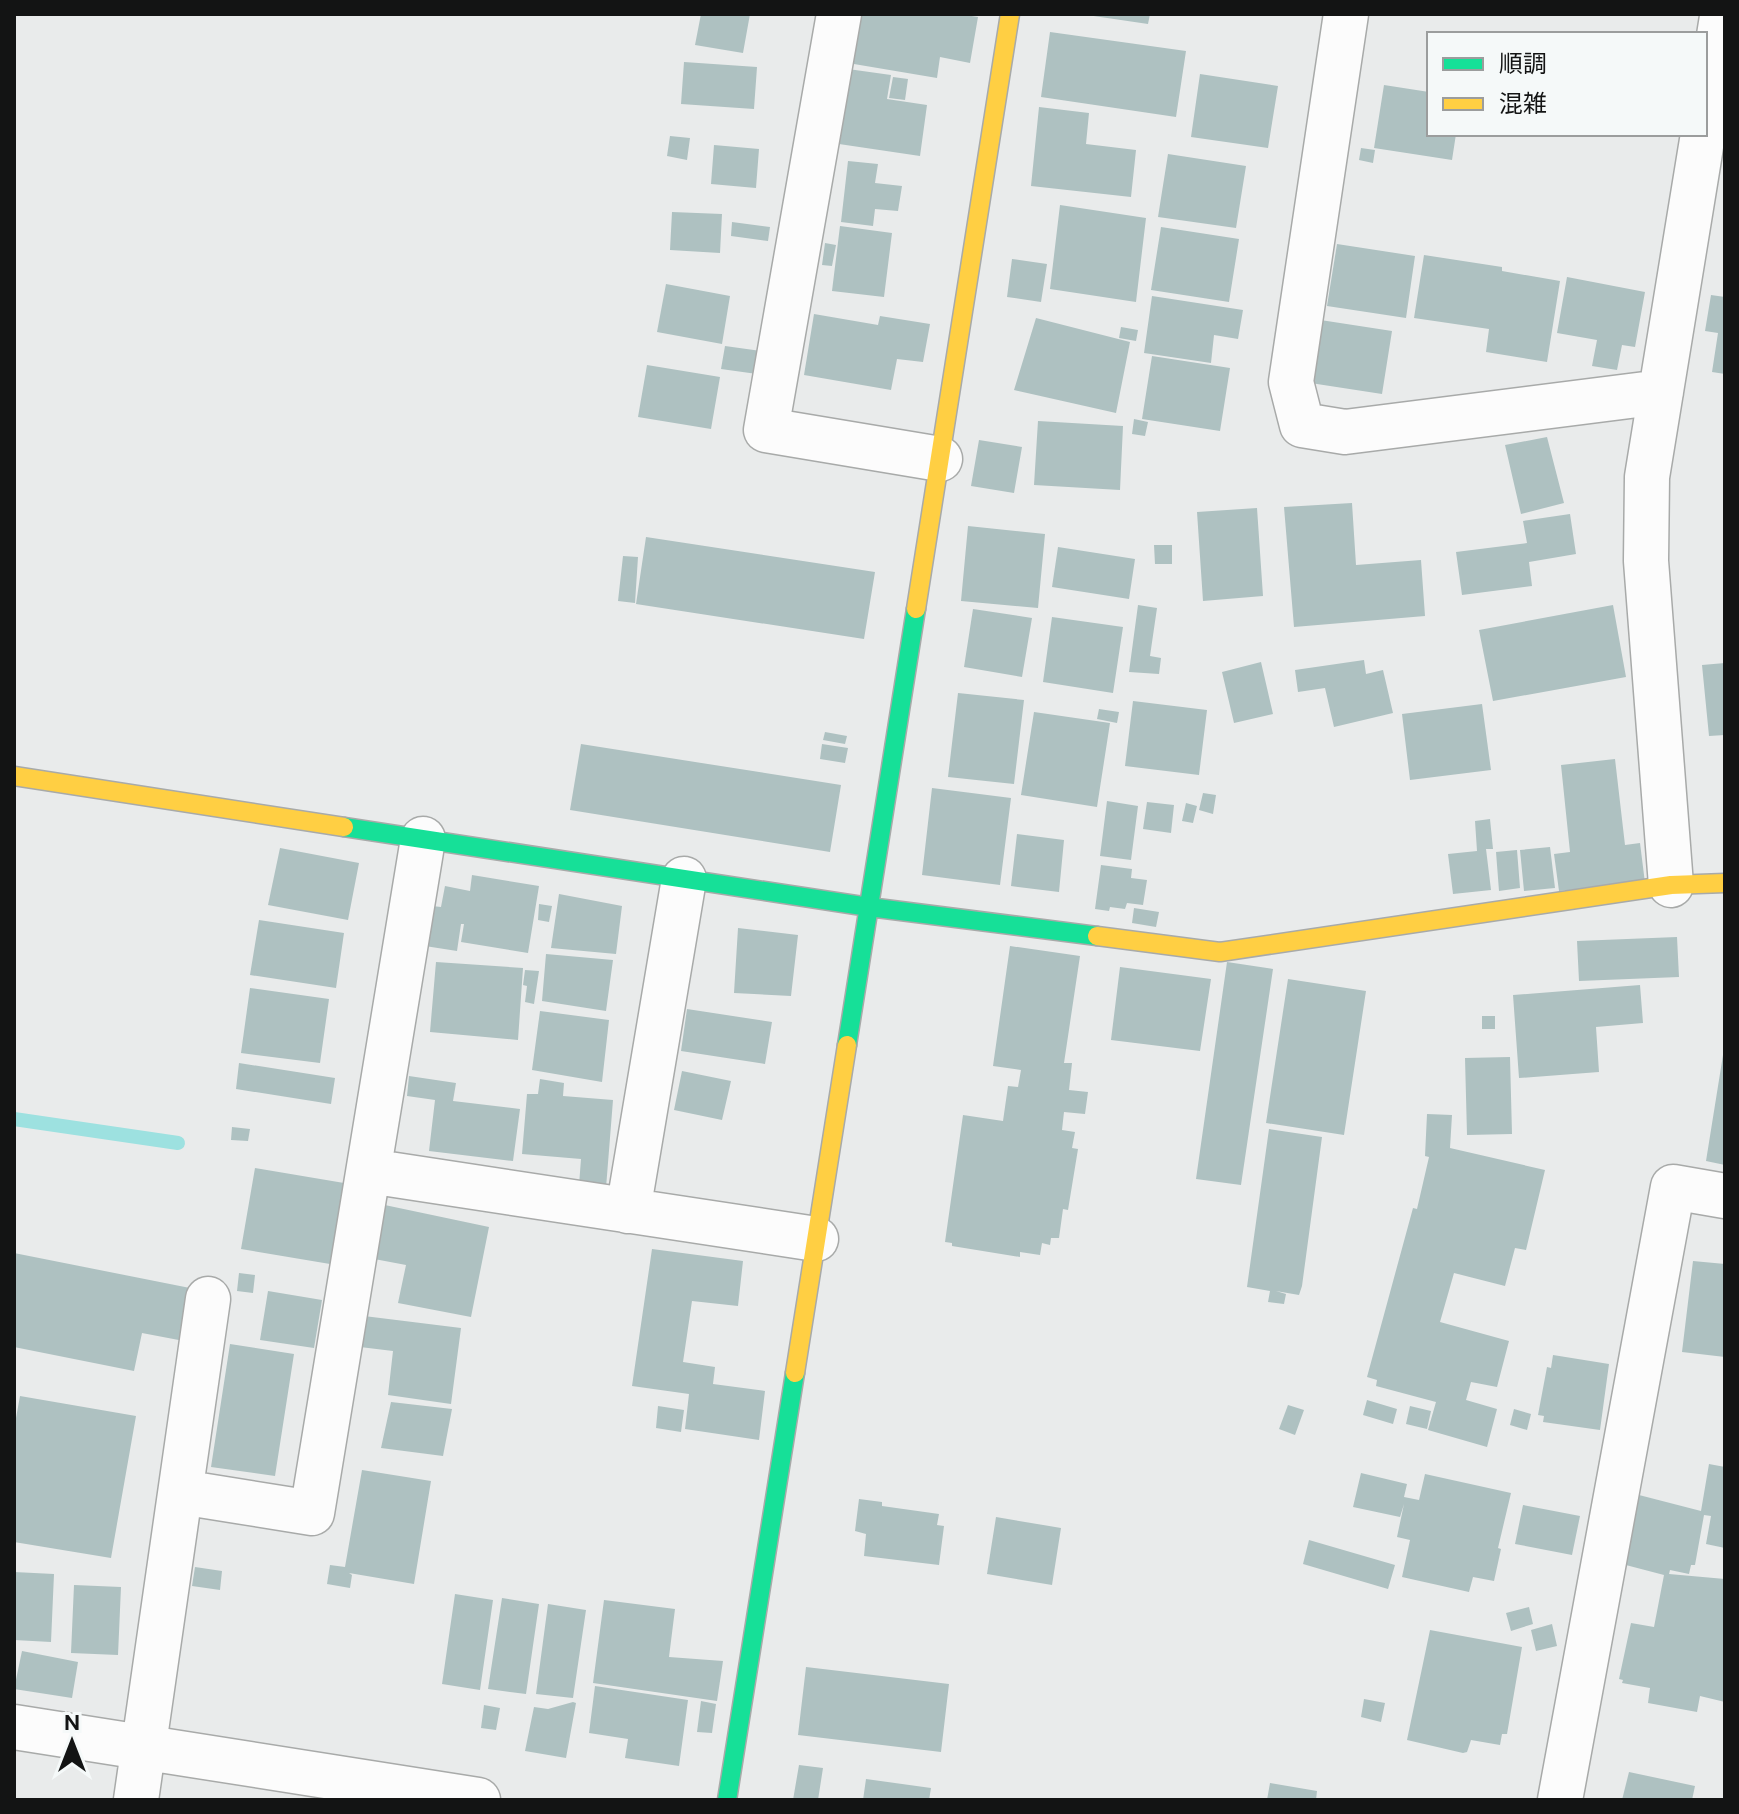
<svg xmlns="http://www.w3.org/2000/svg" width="1739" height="1814" font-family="'DM Sans','Noto Sans JP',sans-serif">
<rect width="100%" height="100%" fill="#e9ebeb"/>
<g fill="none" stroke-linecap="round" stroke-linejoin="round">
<!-- stream -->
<path stroke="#9de1e0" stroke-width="14" d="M 14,1119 L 178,1143"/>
</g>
<!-- building -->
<path fill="#aec1c1" d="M 701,14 L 750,14 L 743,53 L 695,45 Z
M 857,14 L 959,14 L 978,17 L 970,63 L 940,57 L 937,78 L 848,63 Z
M 1080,14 L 1150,14 L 1148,24 Z
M 1050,32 L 1186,51 L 1176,117 L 1041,97 Z
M 684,62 L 757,67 L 754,109 L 681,104 Z
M 848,69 L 891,75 L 887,99 L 927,105 L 920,156 L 839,144 Z
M 1200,74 L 1278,86 L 1268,148 L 1191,137 Z
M 893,77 L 908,79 L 905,100 L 889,98 Z
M 1384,85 L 1429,92 L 1429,134 L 1456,134 L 1452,160 L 1374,148 Z
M 1039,107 L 1089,113 L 1086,144 L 1136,150 L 1131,197 L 1031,186 Z
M 670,136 L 690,138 L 687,160 L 667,156 Z
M 714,145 L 759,149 L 756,188 L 711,184 Z
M 1361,148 L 1375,150 L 1373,163 L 1359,160 Z
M 1168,154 L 1246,166 L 1236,228 L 1158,217 Z
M 848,161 L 878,164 L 875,183 L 902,186 L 898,211 L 875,209 L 873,226 L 841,222 Z
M 1060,205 L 1146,218 L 1136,302 L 1050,289 Z
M 672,212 L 722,214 L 720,253 L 670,250 Z
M 732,222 L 770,227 L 768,241 L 731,236 Z
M 840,226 L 892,233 L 884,297 L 832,291 Z
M 1161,227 L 1239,239 L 1229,302 L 1151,290 Z
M 825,243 L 836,245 L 832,266 L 822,265 Z
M 1337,244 L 1415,256 L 1406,318 L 1327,306 Z
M 1424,255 L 1502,267 L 1502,271 L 1560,281 L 1547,362 L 1486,352 L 1489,329 L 1414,318 Z
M 1012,259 L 1047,264 L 1041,302 L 1007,297 Z
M 1567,277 L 1645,292 L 1635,347 L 1622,345 L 1617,370 L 1592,366 L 1597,340 L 1557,333 Z
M 666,284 L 730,296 L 722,344 L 657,332 Z
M 1711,295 L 1725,297 L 1725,374 L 1712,372 L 1718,333 L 1705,331 Z
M 1152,296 L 1243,310 L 1238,339 L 1214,335 L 1211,363 L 1144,353 Z
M 814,314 L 878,325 L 880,316 L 930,324 L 923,362 L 897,359 L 891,390 L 804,375 Z
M 1036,318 L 1130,342 L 1116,413 L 1014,390 Z
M 1314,319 L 1392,331 L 1382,394 L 1304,382 Z
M 1121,327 L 1138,330 L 1136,341 L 1119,338 Z
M 725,346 L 761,351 L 757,374 L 721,369 Z
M 1152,356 L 1230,368 L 1220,431 L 1142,419 Z
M 647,365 L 720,377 L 711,429 L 638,417 Z
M 1134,419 L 1148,422 L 1145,436 L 1132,434 Z
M 1038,421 L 1123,426 L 1120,490 L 1034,485 Z
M 1547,437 L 1564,503 L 1521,514 L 1505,445 Z
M 979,440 L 1022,447 L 1014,493 L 971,486 Z
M 1352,503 L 1356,565 L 1421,560 L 1425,616 L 1294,627 L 1284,507 Z
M 1257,508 L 1263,596 L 1203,601 L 1197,512 Z
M 1570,514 L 1576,554 L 1529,562 L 1532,586 L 1462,595 L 1456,552 L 1527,543 L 1523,521 Z
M 968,526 L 1045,534 L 1038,608 L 961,601 Z
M 646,537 L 875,572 L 864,639 L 636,604 Z
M 1154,545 L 1172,545 L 1172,564 L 1155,564 Z
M 1058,547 L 1135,559 L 1129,599 L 1052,587 Z
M 623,556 L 638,557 L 635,603 L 618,601 Z
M 1138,605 L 1157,608 L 1150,656 L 1161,658 L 1159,674 L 1129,672 Z
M 1613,605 L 1626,677 L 1493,701 L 1479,630 Z
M 973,609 L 1032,618 L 1022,677 L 964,667 Z
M 1052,617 L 1123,627 L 1113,693 L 1043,682 Z
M 1364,660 L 1366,674 L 1383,670 L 1393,713 L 1334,727 L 1325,688 L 1298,692 L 1295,670 Z
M 1261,662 L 1273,714 L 1234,723 L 1222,672 Z
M 1725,663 L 1725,735 L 1709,736 L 1702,665 Z
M 958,693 L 1024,700 L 1014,784 L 948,777 Z
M 1133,701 L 1207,710 L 1199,775 L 1125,766 Z
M 1482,704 L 1491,770 L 1410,780 L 1402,714 Z
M 1099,709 L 1119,712 L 1117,723 L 1097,719 Z
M 1034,712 L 1110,723 L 1097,807 L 1021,795 Z
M 825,732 L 847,736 L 845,744 L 823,740 Z
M 581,744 L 841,785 L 830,852 L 570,810 Z
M 822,744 L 848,748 L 845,763 L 820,759 Z
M 1615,759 L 1625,845 L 1640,843 L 1645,883 L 1559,891 L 1554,854 L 1570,852 L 1561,765 Z
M 932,788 L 1011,798 L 1000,885 L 922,875 Z
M 1203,793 L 1216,795 L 1213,814 L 1199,810 Z
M 1107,801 L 1138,806 L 1131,860 L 1100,856 Z
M 1147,802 L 1174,805 L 1171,833 L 1143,829 Z
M 1186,803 L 1197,806 L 1193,823 L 1182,821 Z
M 1490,819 L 1493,849 L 1486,849 L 1491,890 L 1453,894 L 1448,854 L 1477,851 L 1475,821 Z
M 1017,834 L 1064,840 L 1059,892 L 1011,886 Z
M 1550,847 L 1555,888 L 1524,891 L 1520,850 Z
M 280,848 L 359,863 L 348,920 L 268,905 Z
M 1517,850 L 1520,888 L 1499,891 L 1496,852 Z
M 1101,865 L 1132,869 L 1131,878 L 1147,880 L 1143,905 L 1127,903 L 1125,909 L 1110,907 L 1109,911 L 1095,909 Z
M 472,875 L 539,886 L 528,953 L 461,942 L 464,924 L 461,924 L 457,951 L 425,946 L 432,906 L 441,907 L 445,886 L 470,891 Z
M 559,894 L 622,906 L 616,954 L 551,948 Z
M 539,904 L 552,906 L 549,922 L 538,920 Z
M 1134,908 L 1159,912 L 1156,927 L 1132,923 Z
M 259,920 L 344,933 L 336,988 L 250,975 Z
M 738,928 L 798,935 L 791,996 L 734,993 Z
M 1677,937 L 1679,977 L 1579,981 L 1577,941 Z
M 1010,946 L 1080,956 L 1064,1063 L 1072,1063 L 1069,1090 L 1088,1092 L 1085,1114 L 1064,1112 L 1062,1130 L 1075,1132 L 1072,1148 L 1078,1149 L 1068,1210 L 1063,1209 L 1059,1238 L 1051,1238 L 1050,1245 L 1042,1243 L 1040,1255 L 1020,1252 L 1020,1257 L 952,1246 L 952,1243 L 945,1242 L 963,1115 L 1003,1121 L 1008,1086 L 1018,1087 L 1021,1070 L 993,1066 Z
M 546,954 L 613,960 L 606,1011 L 542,1001 Z
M 436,962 L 523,968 L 518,1040 L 430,1032 Z
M 1227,962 L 1273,969 L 1241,1185 L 1196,1179 Z
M 1120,967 L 1211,979 L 1200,1051 L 1111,1040 Z
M 525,970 L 539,971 L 534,1004 L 525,1002 L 527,986 L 523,985 Z
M 1288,979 L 1366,991 L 1344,1135 L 1266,1123 Z
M 1640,985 L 1643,1023 L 1596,1027 L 1599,1072 L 1519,1078 L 1513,995 Z
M 250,988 L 329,999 L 320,1063 L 241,1053 Z
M 687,1009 L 772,1022 L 765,1064 L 681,1051 Z
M 540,1011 L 609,1020 L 602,1082 L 532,1070 Z
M 1482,1016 L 1495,1016 L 1495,1029 L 1482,1029 Z
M 1723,1055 L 1725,1055 L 1725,1165 L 1706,1161 Z
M 1510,1057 L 1512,1134 L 1467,1135 L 1465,1058 Z
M 239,1063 L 335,1078 L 331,1104 L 236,1089 Z
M 682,1071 L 731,1081 L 722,1120 L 674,1110 Z
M 409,1076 L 456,1083 L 453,1101 L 520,1109 L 513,1161 L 429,1151 L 435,1100 L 407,1096 Z
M 540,1079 L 564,1083 L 563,1096 L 613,1100 L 606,1188 L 579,1185 L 581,1159 L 522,1154 L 527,1094 L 538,1094 Z
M 1427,1114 L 1452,1115 L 1450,1148 L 1545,1170 L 1526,1250 L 1515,1248 L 1505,1286 L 1454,1273 L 1440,1322 L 1509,1341 L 1497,1387 L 1471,1382 L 1466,1400 L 1497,1409 L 1487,1447 L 1428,1430 L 1436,1402 L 1376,1386 L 1377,1380 L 1367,1377 L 1413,1208 L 1417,1209 L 1429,1157 L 1425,1156 Z
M 232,1127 L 250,1129 L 248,1141 L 231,1140 Z
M 1269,1129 L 1322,1137 L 1302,1286 L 1299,1295 L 1276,1291 L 1286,1294 L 1284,1304 L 1268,1302 L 1270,1291 L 1247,1287 Z
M 255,1168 L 344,1183 L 330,1264 L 241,1249 Z
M 380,1204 L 489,1227 L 471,1317 L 398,1303 L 406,1265 L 369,1258 Z
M 652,1249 L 743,1261 L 738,1306 L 692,1301 L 683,1362 L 715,1367 L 713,1384 L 765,1391 L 759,1440 L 685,1429 L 689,1394 L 632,1386 Z
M 14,1253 L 195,1289 L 184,1341 L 142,1333 L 134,1371 L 14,1347 Z
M 1693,1261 L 1725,1264 L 1725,1357 L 1682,1352 Z
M 239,1273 L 255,1275 L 253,1293 L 237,1291 Z
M 268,1291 L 322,1300 L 314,1348 L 260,1340 Z
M 364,1316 L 461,1328 L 451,1404 L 388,1395 L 393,1351 L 360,1347 Z
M 230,1344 L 294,1354 L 275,1476 L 211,1467 Z
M 1553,1355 L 1609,1364 L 1600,1430 L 1543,1422 L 1544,1416 L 1538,1415 L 1547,1367 L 1551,1368 Z
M 20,1396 L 136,1416 L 111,1558 L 14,1542 L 14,1429 Z
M 1367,1400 L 1397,1409 L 1393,1424 L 1363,1415 Z
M 391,1402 L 452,1409 L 443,1456 L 381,1448 Z
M 1288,1405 L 1304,1410 L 1295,1435 L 1279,1429 Z
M 658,1406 L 684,1410 L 681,1432 L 656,1428 Z
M 1410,1406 L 1431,1411 L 1427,1429 L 1406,1424 Z
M 1514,1409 L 1531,1414 L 1527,1430 L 1510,1425 Z
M 1709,1464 L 1725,1467 L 1725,1548 L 1706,1544 L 1711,1516 L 1704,1515 L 1695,1565 L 1691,1565 L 1689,1574 L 1670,1570 L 1669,1574 L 1725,1579 L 1725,1648 L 1723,1648 L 1725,1702 L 1700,1696 L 1697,1712 L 1648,1703 L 1650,1688 L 1622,1683 L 1623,1680 L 1619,1679 L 1631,1623 L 1654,1627 L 1664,1575 L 1622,1564 L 1639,1495 L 1701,1511 Z
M 362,1470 L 431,1481 L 414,1584 L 349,1573 L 352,1575 L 350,1588 L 327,1584 L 330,1565 L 345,1567 Z
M 1361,1473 L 1407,1484 L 1404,1497 L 1419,1500 L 1425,1474 L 1511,1493 L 1498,1548 L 1501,1549 L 1494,1581 L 1473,1577 L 1469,1592 L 1402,1577 L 1410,1540 L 1397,1537 L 1404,1504 L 1400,1517 L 1353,1507 Z
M 859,1499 L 882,1502 L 882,1506 L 939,1514 L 937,1525 L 944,1526 L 939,1565 L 864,1556 L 866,1534 L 855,1531 Z
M 1523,1505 L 1580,1516 L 1572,1555 L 1515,1544 Z
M 996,1517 L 1061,1528 L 1052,1585 L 987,1574 Z
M 1309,1540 L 1395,1565 L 1388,1589 L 1303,1564 Z
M 195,1567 L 222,1571 L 220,1590 L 192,1586 Z
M 14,1572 L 54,1574 L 51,1642 L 14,1640 Z
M 74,1585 L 121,1587 L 118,1655 L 71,1653 Z
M 455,1594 L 493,1600 L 480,1690 L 442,1684 Z
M 502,1598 L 539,1604 L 526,1694 L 488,1689 Z
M 604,1600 L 675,1609 L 669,1657 L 723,1661 L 717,1701 L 593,1683 Z
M 548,1604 L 586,1610 L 573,1698 L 536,1694 Z
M 1529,1607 L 1533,1624 L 1511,1631 L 1506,1613 Z
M 1552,1624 L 1557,1646 L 1536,1651 L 1531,1630 Z
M 1430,1630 L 1522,1647 L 1507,1734 L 1502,1734 L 1500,1745 L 1471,1740 L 1467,1752 L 1463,1753 L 1407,1740 Z
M 22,1651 L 78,1662 L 72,1698 L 14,1689 Z
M 806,1667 L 949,1684 L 941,1752 L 798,1735 Z
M 595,1686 L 688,1700 L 679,1766 L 625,1758 L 628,1739 L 589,1733 Z
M 1364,1699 L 1385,1703 L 1381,1722 L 1361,1717 Z
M 701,1701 L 716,1704 L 712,1733 L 697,1732 Z
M 573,1702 L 576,1703 L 566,1758 L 525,1751 L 534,1707 L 548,1709 Z
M 484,1705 L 500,1708 L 496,1730 L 481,1728 Z
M 799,1765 L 823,1768 L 818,1800 L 793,1800 Z
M 1629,1772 L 1695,1786 L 1692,1800 L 1622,1800 Z
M 866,1779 L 931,1788 L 929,1800 L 863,1800 Z
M 1270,1783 L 1317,1791 L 1316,1800 L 1267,1800 Z"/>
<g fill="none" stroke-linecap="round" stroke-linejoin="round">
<!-- street casing -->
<g stroke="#a8aaa9" stroke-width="47">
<path id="street" d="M 839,14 L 766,430 L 940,459
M 1346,14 L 1291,382 L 1302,425 L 1345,432 L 1661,392
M 1705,123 L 1722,17
M 1671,885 L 1646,561 L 1647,477 L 1703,134
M 369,1171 L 816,1239
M 628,1211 L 684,879
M 181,1492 L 312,1513 L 423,839
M 14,1727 L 478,1800
M 136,1800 L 208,1299
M 1560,1800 L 1673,1187 L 1725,1196"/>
</g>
<!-- fast casing -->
<g stroke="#a8aaa9" stroke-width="21">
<path id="fast" d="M 344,827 L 869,907 L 1097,936
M 847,1045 L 916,609
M 727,1800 L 795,1373"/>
</g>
<!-- slow casing -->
<g stroke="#a8aaa9" stroke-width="21">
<path id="slow" d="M 916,609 L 1010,14
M 14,776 L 344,827
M 1097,936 L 1220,952 L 1671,885 L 1725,883
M 795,1373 L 847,1045"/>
</g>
<!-- street -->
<use href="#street" stroke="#fcfcfc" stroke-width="44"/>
<!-- fast -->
<use href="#fast" stroke="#16e098" stroke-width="18"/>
<!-- slow -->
<use href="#slow" stroke="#ffcf43" stroke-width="18"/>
</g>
<!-- border -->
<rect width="1739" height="1814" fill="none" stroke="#131414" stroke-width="32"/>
<!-- legend -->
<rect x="1427" y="32" width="280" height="104" fill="#f5f9f9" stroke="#9b9d9d" stroke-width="2"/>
<rect x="1443" y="58" width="40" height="12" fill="#16e098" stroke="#9b9d9d" stroke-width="2"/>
<text x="1499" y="72" font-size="24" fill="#131414">順調</text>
<rect x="1443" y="98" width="40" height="12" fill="#ffcf43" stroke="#9b9d9d" stroke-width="2"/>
<text x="1499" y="112" font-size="24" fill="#131414">混雑</text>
<!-- north arrow -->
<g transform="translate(72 1742)" stroke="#f5f9f9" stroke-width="6" paint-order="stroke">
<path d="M0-6L14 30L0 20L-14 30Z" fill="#131414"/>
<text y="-12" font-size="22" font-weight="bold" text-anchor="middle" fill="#131414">N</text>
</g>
</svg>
